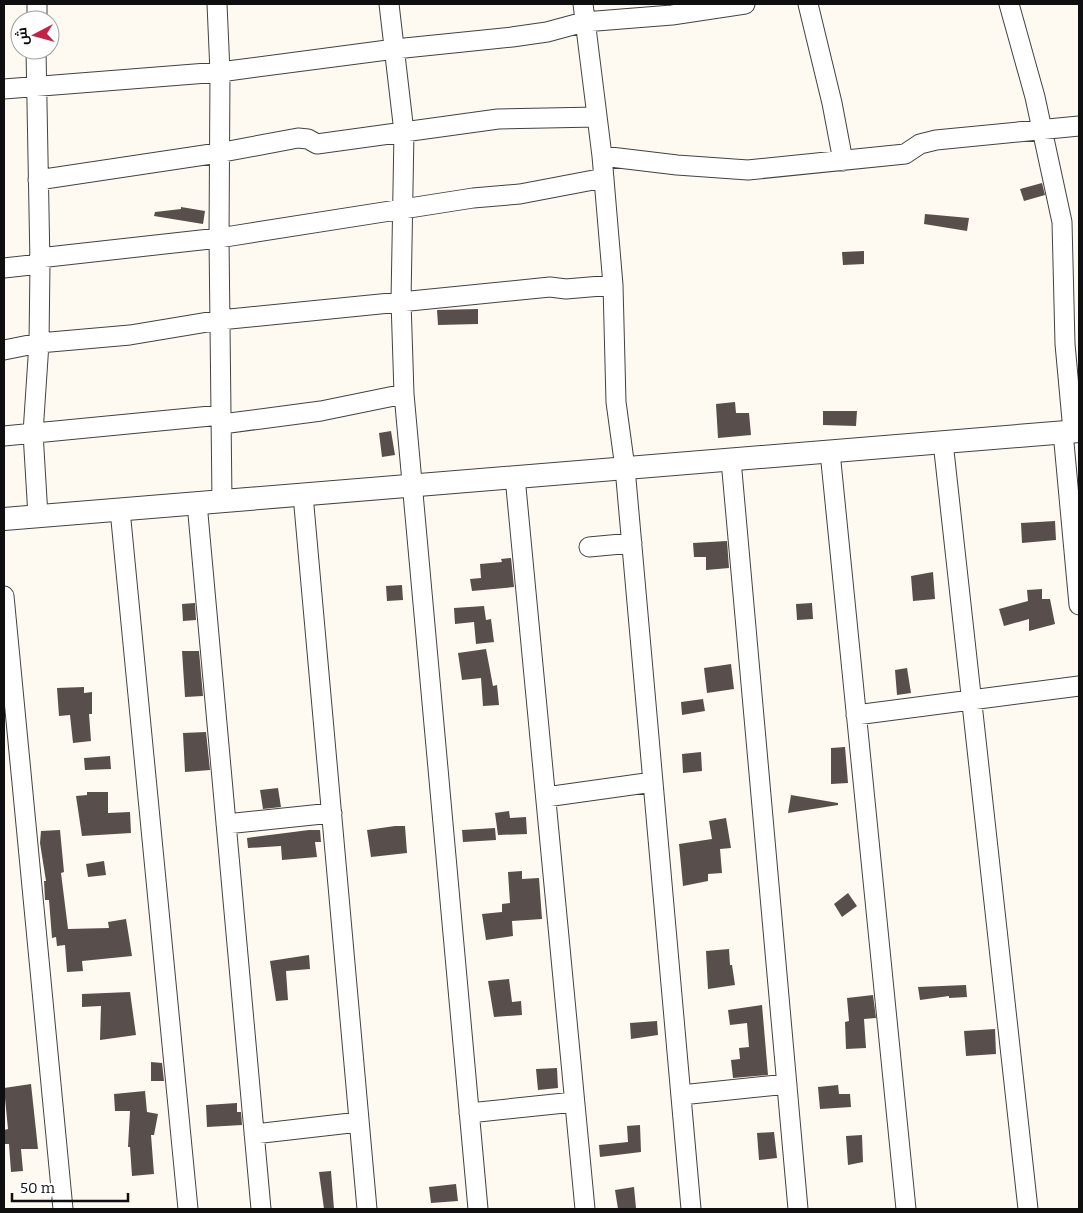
<svg xmlns="http://www.w3.org/2000/svg" width="1083" height="1213" font-family="Bitter,Cairo,serif">
<rect width="100%" height="100%" fill="#fffaf1"/>
<!-- building -->
<path fill="#584e4b" d="M 1042,183 L 1045,195 L 1024,201 L 1020,189 Z
M 181,207 L 205,211 L 203,224 L 154,216 L 155,212 L 181,209 Z
M 925,214 L 969,218 L 967,231 L 924,224 Z
M 864,251 L 864,264 L 843,265 L 842,252 Z
M 478,309 L 478,324 L 438,325 L 437,310 Z
M 735,402 L 736,413 L 749,413 L 751,435 L 718,438 L 716,404 Z
M 823,411 L 857,411 L 856,426 L 823,425 Z
M 391,431 L 395,455 L 382,457 L 379,433 Z
M 1055,521 L 1056,540 L 1022,543 L 1021,523 Z
M 727,541 L 729,568 L 706,570 L 706,557 L 694,557 L 693,543 Z
M 511,558 L 514,587 L 472,591 L 470,579 L 481,578 L 480,564 L 502,562 L 501,559 Z
M 933,572 L 935,599 L 913,601 L 911,576 Z
M 402,585 L 403,600 L 387,601 L 386,586 Z
M 1042,589 L 1042,599 L 1050,599 L 1055,624 L 1029,631 L 1029,619 L 1004,626 L 999,609 L 1028,601 L 1027,590 Z
M 195,603 L 196,620 L 183,621 L 182,604 Z
M 812,603 L 813,619 L 797,620 L 796,604 Z
M 484,606 L 486,620 L 491,619 L 494,642 L 476,644 L 474,622 L 455,624 L 454,608 Z
M 486,649 L 493,686 L 497,685 L 499,705 L 483,706 L 481,678 L 462,680 L 458,653 Z
M 182,651 L 199,651 L 203,696 L 185,697 Z
M 731,664 L 734,689 L 707,693 L 704,668 Z
M 907,668 L 911,693 L 897,695 L 895,670 Z
M 84,687 L 84,693 L 92,692 L 92,714 L 89,714 L 91,741 L 73,743 L 70,715 L 59,716 L 57,688 Z
M 703,699 L 705,711 L 682,715 L 681,702 Z
M 206,732 L 210,770 L 185,772 L 183,733 Z
M 845,747 L 848,783 L 831,784 L 831,748 Z
M 701,752 L 702,771 L 683,773 L 682,754 Z
M 110,756 L 111,769 L 85,770 L 84,758 Z
M 278,788 L 281,807 L 263,809 L 260,790 Z
M 87,792 L 108,792 L 108,813 L 130,812 L 131,833 L 82,836 L 76,796 L 87,795 Z
M 791,795 L 838,803 L 838,805 L 788,813 Z
M 509,811 L 510,818 L 526,817 L 527,834 L 498,835 L 495,813 Z
M 726,818 L 731,848 L 720,849 L 722,873 L 708,874 L 708,881 L 683,886 L 679,844 L 712,839 L 709,821 Z
M 395,826 L 405,826 L 407,853 L 371,857 L 367,830 Z
M 495,828 L 496,840 L 463,842 L 462,830 Z
M 60,830 L 64,872 L 61,873 L 68,929 L 109,928 L 108,922 L 126,919 L 132,956 L 82,961 L 83,971 L 67,972 L 65,945 L 57,946 L 56,937 L 52,938 L 49,900 L 45,900 L 44,881 L 46,881 L 40,843 L 41,831 Z
M 309,830 L 320,830 L 321,842 L 315,842 L 317,857 L 282,860 L 281,846 L 248,848 L 247,838 Z
M 104,861 L 106,875 L 88,877 L 86,864 Z
M 522,871 L 522,879 L 539,878 L 542,919 L 512,921 L 513,936 L 486,940 L 482,914 L 502,912 L 502,904 L 510,903 L 508,872 Z
M 848,893 L 857,906 L 842,917 L 834,904 Z
M 729,949 L 730,965 L 732,965 L 735,985 L 708,989 L 706,951 Z
M 309,955 L 310,969 L 286,971 L 288,1000 L 276,1001 L 270,961 Z
M 509,979 L 512,1002 L 521,1001 L 522,1015 L 494,1017 L 488,981 Z
M 966,985 L 967,997 L 949,998 L 949,996 L 920,1000 L 918,987 Z
M 130,992 L 136,1035 L 100,1040 L 101,1006 L 82,1007 L 82,994 Z
M 873,995 L 876,1018 L 864,1019 L 866,1048 L 846,1049 L 845,1022 L 849,1021 L 847,998 Z
M 762,1005 L 768,1075 L 733,1078 L 731,1060 L 740,1059 L 739,1048 L 749,1047 L 747,1023 L 730,1025 L 728,1010 Z
M 657,1021 L 658,1035 L 631,1039 L 630,1023 Z
M 995,1029 L 996,1054 L 966,1056 L 964,1031 Z
M 151,1062 L 162,1063 L 164,1081 L 151,1081 Z
M 557,1068 L 558,1088 L 538,1090 L 536,1069 Z
M 31,1084 L 38,1149 L 21,1149 L 23,1171 L 11,1172 L 9,1144 L 4,1144 L 4,1130 L 8,1129 L 4,1088 Z
M 838,1085 L 839,1094 L 850,1094 L 851,1107 L 820,1109 L 818,1087 Z
M 145,1091 L 147,1112 L 158,1114 L 154,1135 L 151,1135 L 154,1174 L 132,1176 L 130,1147 L 128,1147 L 130,1111 L 115,1111 L 114,1094 Z
M 237,1103 L 237,1112 L 241,1112 L 242,1125 L 207,1127 L 206,1105 Z
M 640,1125 L 641,1152 L 600,1157 L 599,1145 L 628,1142 L 627,1126 Z
M 774,1132 L 777,1158 L 759,1160 L 757,1133 Z
M 862,1135 L 863,1162 L 848,1165 L 846,1136 Z
M 331,1171 L 334,1209 L 324,1209 L 319,1172 Z
M 456,1184 L 458,1201 L 431,1203 L 429,1187 Z
M 634,1187 L 636,1208 L 618,1209 L 615,1190 Z"/>
<g fill="none" stroke-linecap="round" stroke-linejoin="round">
<!-- minor casing -->
<g stroke="#424242" stroke-width="21">
<path id="minor" d="M 217,4 L 220,72 L 219,238 L 222,501
M 389,4 L 404,132 L 401,301 L 404,394 L 478,1209
M 583,4 L 602,156 L 613,285 L 616,402 L 625,468 L 691,1209
M 808,4 L 832,103 L 843,161
M 1009,4 L 1035,97 L 1062,222 L 1065,344 L 1073,431
M 37,20 L 37,4
M 36,50 L 40,264 L 39,343 L 33,433 L 38,516
M 4,89 L 220,72 L 395,49 L 512,37 L 547,32 L 584,22 L 672,15 L 745,4
M 602,156 L 677,165 L 748,170 L 905,154 L 920,144 L 936,140 L 1079,126
M 38,180 L 218,153 L 298,138 L 308,139 L 317,144 L 498,119 L 597,117
M 39,258 L 219,238 L 473,198 L 520,194 L 604,178
M 4,268 L 40,264
M 4,350 L 39,343 L 130,335 L 220,320 L 550,287 L 566,289 L 613,285
M 222,424 L 321,411 L 404,394
M 1063,432 L 1079,605
M 4,436 L 221,415
M 943,442 L 1028,1209
M 830,452 L 906,1209
M 731,460 L 798,1209
M 515,477 L 585,1209
M 303,495 L 367,1209
M 197,503 L 261,1209
M 120,510 L 188,1209
M 589,547 L 632,543
M 4,596 L 63,1209
M 856,715 L 1079,686
M 546,797 L 653,782
M 226,824 L 332,813
M 681,1095 L 787,1084
M 469,1113 L 574,1102
M 254,1134 L 359,1122"/>
</g>
<!-- tertiary casing -->
<g stroke="#424242" stroke-width="24">
<path id="tertiary" d="M 4,519 L 1079,431"/>
</g>
<!-- minor -->
<use href="#minor" stroke="#fff" stroke-width="19"/>
<!-- tertiary -->
<use href="#tertiary" stroke="#fff" stroke-width="22"/>
</g>
<!-- border -->
<rect width="1083" height="1213" fill="none" stroke="#0f0f0f" stroke-width="10"/>
<!-- north arrow -->
<g transform="translate(35 35) rotate(264)"><circle r="24" fill="#ffffff" stroke="#9f9f9f"/>
<path d="M0-4L9 19L0 12L-9 19Z" fill="#c42244"/>
<text y="-8" font-size="14" font-weight="bold" text-anchor="middle" fill="#0f0f0f">ش</text>
</g>
<!-- scale -->
<path d="M12 1193v8h116v-8" fill="none" stroke="#0f0f0f" stroke-width="2.5"/>
<text x="20" y="1193" font-size="15" fill="#0f0f0f" stroke="#ffffff" stroke-width="4" paint-order="stroke">50 m</text>
</svg>
